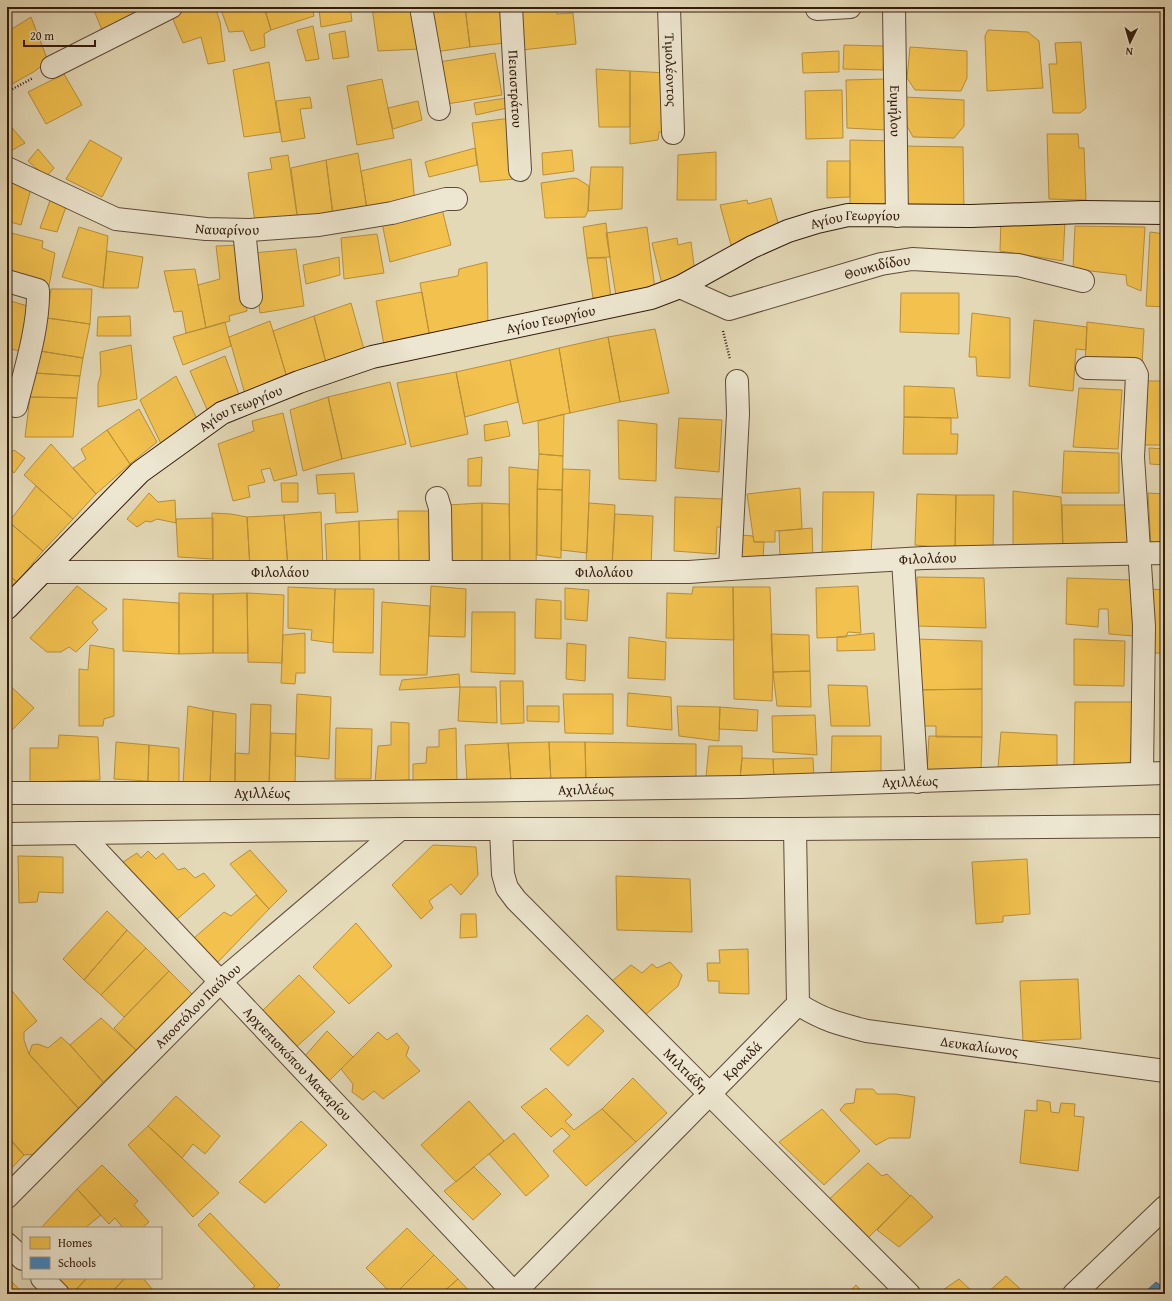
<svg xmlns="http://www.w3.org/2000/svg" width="1172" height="1301" font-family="'Gentium Book Plus',serif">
<rect width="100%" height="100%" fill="#e4d9b7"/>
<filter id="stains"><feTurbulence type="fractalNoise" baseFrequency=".005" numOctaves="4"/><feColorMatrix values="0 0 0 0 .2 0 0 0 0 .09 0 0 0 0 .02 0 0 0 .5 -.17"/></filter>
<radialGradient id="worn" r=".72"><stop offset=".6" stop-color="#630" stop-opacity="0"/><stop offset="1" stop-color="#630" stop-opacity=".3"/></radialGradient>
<!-- homes -->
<path fill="#f2c14e" stroke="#b88f3a" d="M 97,7 L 155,7 L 104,35 L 93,8 Z
M 189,7 L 215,7 L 220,22 L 225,61 L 208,64 L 201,37 L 183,43 L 172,17 Z
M 220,7 L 264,7 L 271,30 L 264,34 L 265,47 L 251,51 L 243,31 L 229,32 Z
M 264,7 L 312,7 L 314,16 L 271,30 Z
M 333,7 L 350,7 L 352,21 L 321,27 L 319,9 Z
M 372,7 L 412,7 L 419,49 L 378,51 Z
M 439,7 L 465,7 L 470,47 L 435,52 L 427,10 L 440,11 Z
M 465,7 L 483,7 L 484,10 L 501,10 L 505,43 L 470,47 Z
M 519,7 L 556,7 L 557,14 L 573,13 L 576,44 L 522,50 Z
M 31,17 L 48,61 L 35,71 L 7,87 L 7,32 Z
M 313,26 L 319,59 L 306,61 L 297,30 Z
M 988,30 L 1028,32 L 1039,41 L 1043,88 L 987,91 L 985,36 Z
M 345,31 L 349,57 L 333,59 L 329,34 Z
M 1081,42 L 1086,108 L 1080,113 L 1053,113 L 1049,64 L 1057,64 L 1055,43 Z
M 844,45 L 884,46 L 883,70 L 843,69 Z
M 910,47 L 967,51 L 967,78 L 961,91 L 915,90 L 907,78 Z
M 839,51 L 839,72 L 803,73 L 802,53 Z
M 495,53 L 502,95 L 447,104 L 439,62 Z
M 269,62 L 280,132 L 244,137 L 233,70 Z
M 596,69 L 630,71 L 630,127 L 599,127 Z
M 630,71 L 667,73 L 668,132 L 659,132 L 658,140 L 630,144 Z
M 64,74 L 82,105 L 46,124 L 28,92 Z
M 382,79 L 394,138 L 357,145 L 347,86 Z
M 886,79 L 886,130 L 847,128 L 846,80 Z
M 842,90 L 843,138 L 806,139 L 805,91 Z
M 310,97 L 312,108 L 300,109 L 305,138 L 282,142 L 276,101 Z
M 905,97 L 964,100 L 964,126 L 954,138 L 913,137 L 907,126 Z
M 506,98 L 507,108 L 476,115 L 474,103 Z
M 418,101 L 422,120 L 393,129 L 388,108 Z
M 511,118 L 515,179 L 480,182 L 472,123 Z
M 7,122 L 25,143 L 7,153 Z
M 1047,134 L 1078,134 L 1079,148 L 1084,148 L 1086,200 L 1049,199 Z
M 90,140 L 122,158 L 102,197 L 66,179 Z
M 850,140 L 891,141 L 893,210 L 850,209 Z
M 903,146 L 963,147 L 964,212 L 904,209 Z
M 475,148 L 477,165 L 429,177 L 425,162 Z
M 38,149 L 54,168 L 46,177 L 28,161 Z
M 572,150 L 574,171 L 543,175 L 542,153 Z
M 716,152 L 716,200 L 677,200 L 678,155 Z
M 358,153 L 367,209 L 333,215 L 326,160 Z
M 288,155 L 297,215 L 255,222 L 248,173 L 272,169 L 270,158 Z
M 411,159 L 415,204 L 367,209 L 361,171 Z
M 326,160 L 333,215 L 298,221 L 291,168 Z
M 827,161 L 850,161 L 850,197 L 827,198 Z
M 591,167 L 623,167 L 622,209 L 588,211 Z
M 574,178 L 578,179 L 589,186 L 588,211 L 585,217 L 545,218 L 541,183 Z
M 12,183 L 31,189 L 21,225 L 7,221 L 7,199 Z
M 51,198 L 67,204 L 57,232 L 40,228 Z
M 771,198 L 780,230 L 731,245 L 720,205 L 747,200 L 748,204 Z
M 441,205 L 451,245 L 390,262 L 382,223 Z
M 1001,220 L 1065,221 L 1063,261 L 1000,251 Z
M 606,223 L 610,257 L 587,258 L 583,227 Z
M 1075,226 L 1145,227 L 1141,291 L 1127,285 L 1126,275 L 1073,269 Z
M 79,227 L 108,236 L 103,288 L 62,277 Z
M 647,227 L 655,289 L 616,296 L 606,233 Z
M 7,232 L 43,241 L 42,248 L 55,253 L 49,286 L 7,274 Z
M 1150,232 L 1165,234 L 1165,307 L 1146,306 Z
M 377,234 L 384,273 L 344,279 L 341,238 Z
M 677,238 L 678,245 L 691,242 L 695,273 L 662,284 L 652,243 Z
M 240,245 L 247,311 L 229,316 L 230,321 L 206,328 L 198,285 L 220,279 L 216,246 Z
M 296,249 L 304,306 L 260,313 L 253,253 Z
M 107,251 L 143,257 L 138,288 L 103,288 Z
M 339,257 L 340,275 L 306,284 L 303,265 Z
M 587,258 L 606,258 L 611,298 L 593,298 Z
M 487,262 L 488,327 L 430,338 L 420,283 L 458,276 L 459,269 Z
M 195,269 L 206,328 L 186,333 L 182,311 L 174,312 L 164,271 Z
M 51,289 L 92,289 L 90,324 L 47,318 Z
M 422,292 L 430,338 L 384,345 L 376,301 Z
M 901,293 L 959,293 L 959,334 L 900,332 Z
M 7,300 L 31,307 L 23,352 L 7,348 Z
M 351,303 L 365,353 L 327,367 L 314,316 Z
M 972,313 L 1010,318 L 1010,378 L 977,376 L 976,357 L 969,357 Z
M 130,316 L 131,336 L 97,336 L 98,317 Z
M 314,316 L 327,367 L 288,381 L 273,331 Z
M 47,318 L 90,324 L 83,358 L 40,351 Z
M 1034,320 L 1087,327 L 1086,350 L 1076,349 L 1073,391 L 1029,386 Z
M 270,321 L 288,381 L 246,398 L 229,337 Z
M 225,322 L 231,346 L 183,365 L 173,337 Z
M 1087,322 L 1144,329 L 1142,365 L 1085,364 Z
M 655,329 L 669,393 L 620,402 L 608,337 Z
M 608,337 L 620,402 L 570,413 L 559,348 Z
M 131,345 L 137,399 L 98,407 L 98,384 L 101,374 L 100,352 Z
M 559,348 L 570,413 L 523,424 L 510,360 Z
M 40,351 L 83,358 L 80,376 L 35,373 Z
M 225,356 L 241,400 L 209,414 L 190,371 Z
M 510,360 L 518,402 L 465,417 L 456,372 Z
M 456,372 L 468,434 L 411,447 L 397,383 Z
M 35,373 L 80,376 L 77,398 L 30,397 Z
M 176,376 L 199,423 L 163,448 L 140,400 Z
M 1147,381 L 1165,381 L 1165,445 L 1144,445 Z
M 390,382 L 406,444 L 342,459 L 328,397 Z
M 904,386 L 954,388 L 958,418 L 904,417 Z
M 1079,388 L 1122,390 L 1118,449 L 1073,447 Z
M 30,397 L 77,398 L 73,437 L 25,437 Z
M 328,397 L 342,459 L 303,471 L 290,410 Z
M 139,409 L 157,442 L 130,464 L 107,430 Z
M 283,413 L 297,475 L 274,481 L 270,468 L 261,470 L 265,482 L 248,486 L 250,497 L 233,501 L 218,444 L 254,431 L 252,421 Z
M 564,414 L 563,456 L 539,454 L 538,421 Z
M 904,417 L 951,418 L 951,434 L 958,434 L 957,454 L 903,454 Z
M 679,418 L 722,420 L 719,472 L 675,468 Z
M 618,420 L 657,424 L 656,481 L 619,479 Z
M 507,421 L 510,436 L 485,441 L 484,425 Z
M 107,430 L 130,464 L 96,494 L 73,468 L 86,459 L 81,449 Z
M 51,444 L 96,494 L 73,519 L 24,475 Z
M 1149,448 L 1165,449 L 1165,465 L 1150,464 Z
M 14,450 L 25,458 L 14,473 L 7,466 L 7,457 Z
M 1064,451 L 1119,453 L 1119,493 L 1062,493 Z
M 539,454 L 563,456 L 562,490 L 537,489 Z
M 482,457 L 481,486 L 468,486 L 468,459 Z
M 509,467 L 538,470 L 536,567 L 510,567 Z
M 563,469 L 590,470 L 587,553 L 561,550 Z
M 354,473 L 358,512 L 336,513 L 335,493 L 318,494 L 316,475 Z
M 281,483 L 298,483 L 298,502 L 282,502 Z
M 36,486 L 73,519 L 43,551 L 9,522 Z
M 800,488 L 802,529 L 775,531 L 775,542 L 754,542 L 747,494 Z
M 537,489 L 562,490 L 561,558 L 537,555 Z
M 1013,491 L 1061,497 L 1063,550 L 1013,548 Z
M 823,492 L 874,492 L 871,556 L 822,557 Z
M 149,493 L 158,502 L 175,500 L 176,523 L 157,519 L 151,522 L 146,521 L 137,527 L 127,519 Z
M 1148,493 L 1165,494 L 1165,545 L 1151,546 Z
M 917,494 L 956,495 L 955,549 L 915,545 Z
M 956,495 L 994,495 L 993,550 L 955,549 Z
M 675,497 L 724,499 L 723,527 L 717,527 L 716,554 L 674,551 Z
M 482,503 L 509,504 L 510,567 L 482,565 Z
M 482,503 L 482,565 L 448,565 L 447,505 Z
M 589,503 L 615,505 L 612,566 L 586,563 Z
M 1062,505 L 1126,505 L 1128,550 L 1063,550 Z
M 398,511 L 434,511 L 436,560 L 399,563 Z
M 321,512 L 323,568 L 288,568 L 284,515 Z
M 212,513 L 231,514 L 247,517 L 250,568 L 213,567 Z
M 615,514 L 653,516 L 651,567 L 612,566 Z
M 284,515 L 288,568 L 250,568 L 247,517 Z
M 213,518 L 213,559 L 178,557 L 176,519 Z
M 398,519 L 399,563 L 360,566 L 359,521 Z
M 359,521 L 360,562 L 327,568 L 325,524 Z
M 9,522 L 43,551 L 17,582 L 7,574 L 7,525 Z
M 812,528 L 813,560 L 780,560 L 779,531 Z
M 741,535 L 753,536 L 754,542 L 764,542 L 763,560 L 740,559 Z
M 7,574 L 17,582 L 7,592 Z
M 917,577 L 984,578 L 986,628 L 918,626 Z
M 1067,578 L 1132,580 L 1134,636 L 1109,634 L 1108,609 L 1099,609 L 1098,627 L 1066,624 Z
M 77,586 L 107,609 L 92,622 L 98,630 L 76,652 L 69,647 L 61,652 L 47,652 L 30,638 Z
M 431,586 L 466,589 L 465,637 L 429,636 Z
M 858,586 L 861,633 L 848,632 L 846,637 L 817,638 L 816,588 Z
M 288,587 L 335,589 L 333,643 L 311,640 L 312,630 L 288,628 Z
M 693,587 L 733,587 L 734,640 L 666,638 L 667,593 L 692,594 Z
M 733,587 L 770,587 L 773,672 L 772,701 L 734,699 Z
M 565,588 L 589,590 L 587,621 L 565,619 Z
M 335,589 L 374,589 L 373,653 L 333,652 Z
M 1151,589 L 1165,590 L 1165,653 L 1153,653 Z
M 179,593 L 213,594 L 213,653 L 179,654 Z
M 247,593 L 284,595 L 282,663 L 248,662 Z
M 247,593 L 248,653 L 213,653 L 213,594 Z
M 123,599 L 179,603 L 179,654 L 123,651 Z
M 536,599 L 561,601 L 561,639 L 535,638 Z
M 382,602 L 430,606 L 427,675 L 380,675 Z
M 472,612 L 515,612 L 515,674 L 471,672 Z
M 305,633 L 305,673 L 296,673 L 295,684 L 281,683 L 283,635 Z
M 874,633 L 875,650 L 837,651 L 837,637 Z
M 771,634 L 809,635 L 810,671 L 773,672 Z
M 629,637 L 666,642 L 665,680 L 628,678 Z
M 915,639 L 982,641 L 982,689 L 915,690 Z
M 1074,639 L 1125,641 L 1124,686 L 1074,685 Z
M 567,643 L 586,645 L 585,681 L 566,679 Z
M 90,645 L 114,649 L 114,716 L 104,719 L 103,726 L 79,726 L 79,669 L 88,670 Z
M 810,671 L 811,707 L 777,706 L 773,672 Z
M 459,674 L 460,687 L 399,690 L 402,680 Z
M 500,681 L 523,681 L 524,723 L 501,724 Z
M 7,683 L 34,708 L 8,734 L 7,734 Z
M 828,685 L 867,686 L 870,726 L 831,726 Z
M 460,687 L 496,687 L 497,723 L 458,721 Z
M 982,689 L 982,737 L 936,737 L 936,726 L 917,726 L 915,690 Z
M 628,693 L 671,697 L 672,730 L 627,726 Z
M 297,694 L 331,697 L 329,759 L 295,756 Z
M 563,694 L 613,694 L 613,734 L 565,733 Z
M 1075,702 L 1133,702 L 1130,767 L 1074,768 Z
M 251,704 L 271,705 L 269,786 L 235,784 L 235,753 L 249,754 Z
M 188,706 L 213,711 L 210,784 L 183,783 Z
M 527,706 L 559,706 L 559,722 L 527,721 Z
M 677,706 L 720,707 L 719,741 L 679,736 Z
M 720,707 L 758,710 L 757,731 L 719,729 Z
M 213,711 L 236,714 L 235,784 L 210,784 Z
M 815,715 L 817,755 L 773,752 L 772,716 Z
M 391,722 L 409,723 L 409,780 L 375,782 L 378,746 L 391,745 Z
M 336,728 L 372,729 L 371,779 L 335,779 Z
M 456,728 L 457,782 L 413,781 L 413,764 L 426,763 L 427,747 L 439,747 L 439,730 Z
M 1001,732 L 1057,735 L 1057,768 L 998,768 Z
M 271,733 L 296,734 L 295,786 L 269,786 Z
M 59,735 L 98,737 L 100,780 L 30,782 L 30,748 L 58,748 Z
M 832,736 L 881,736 L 881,777 L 831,775 Z
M 929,736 L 982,737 L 981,771 L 927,771 Z
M 116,742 L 149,745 L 148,781 L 114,779 Z
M 549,742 L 585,742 L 586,783 L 551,783 Z
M 549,742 L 551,783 L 511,781 L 508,743 Z
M 585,742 L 696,744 L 696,782 L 586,783 Z
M 508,743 L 511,781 L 467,782 L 465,745 Z
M 149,745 L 179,748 L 179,783 L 148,781 Z
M 709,746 L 742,746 L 742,758 L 740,779 L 706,777 Z
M 742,758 L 773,759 L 774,780 L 740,779 Z
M 813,758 L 814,779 L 774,780 L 773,759 Z
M 433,845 L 476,847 L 478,875 L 461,895 L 451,884 L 429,901 L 433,908 L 421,919 L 392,885 Z
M 250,850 L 287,891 L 269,909 L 230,864 Z
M 148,851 L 156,859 L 163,853 L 178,870 L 185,868 L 195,878 L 204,873 L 215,886 L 174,922 L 120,864 L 137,853 L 141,858 Z
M 18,856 L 63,857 L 63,893 L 39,892 L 37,902 L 19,903 Z
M 1027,859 L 1030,914 L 1003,916 L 1003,922 L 976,924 L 972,862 Z
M 616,876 L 690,879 L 692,932 L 617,930 Z
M 256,895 L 269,909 L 218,962 L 194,938 L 224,912 L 231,916 Z
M 107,911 L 127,930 L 84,980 L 63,959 Z
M 461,914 L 476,914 L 477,937 L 460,938 Z
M 356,923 L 392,966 L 349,1004 L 313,967 Z
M 127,930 L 146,948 L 101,995 L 84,980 Z
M 146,948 L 169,971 L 124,1017 L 101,995 Z
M 748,949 L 749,994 L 719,993 L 719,981 L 708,981 L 707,963 L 720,963 L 719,950 Z
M 670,962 L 682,975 L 678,986 L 644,1016 L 612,981 L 631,965 L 642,973 L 652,964 L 657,968 Z
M 169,971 L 193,995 L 138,1052 L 114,1028 Z
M 299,975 L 335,1012 L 294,1049 L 260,1013 Z
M 1078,979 L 1081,1039 L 1023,1041 L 1020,981 Z
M 7,985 L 37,1021 L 24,1032 L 24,1040 L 29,1054 L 79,1109 L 37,1154 L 24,1155 L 7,1135 L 7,1097 L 9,1095 L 7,1094 Z
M 587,1015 L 604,1031 L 568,1066 L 550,1049 Z
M 101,1018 L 138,1052 L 103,1082 L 70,1045 Z
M 327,1031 L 353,1057 L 327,1083 L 303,1058 Z
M 378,1032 L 387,1040 L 397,1033 L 409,1047 L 406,1056 L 420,1071 L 383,1099 L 374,1091 L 363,1100 L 352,1092 L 353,1084 L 341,1069 Z
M 61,1037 L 70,1045 L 103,1082 L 79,1109 L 29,1054 L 32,1045 L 38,1044 L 48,1048 Z
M 633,1078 L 667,1113 L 636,1142 L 602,1109 Z
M 546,1088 L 572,1115 L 565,1121 L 574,1130 L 602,1109 L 636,1142 L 586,1186 L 553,1151 L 570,1136 L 562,1128 L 551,1137 L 521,1107 Z
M 856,1089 L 873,1089 L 877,1094 L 896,1094 L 915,1097 L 910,1138 L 889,1138 L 876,1145 L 840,1110 L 845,1104 L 854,1103 Z
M 176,1096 L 220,1136 L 205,1154 L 193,1144 L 182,1158 L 148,1126 Z
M 1037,1100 L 1050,1102 L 1051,1112 L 1059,1113 L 1061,1103 L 1075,1104 L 1074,1116 L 1084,1117 L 1078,1171 L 1020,1163 L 1025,1110 L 1037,1111 Z
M 469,1101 L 504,1141 L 456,1182 L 421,1145 Z
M 822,1109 L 860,1151 L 824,1185 L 779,1142 Z
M 301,1121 L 327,1145 L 265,1203 L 239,1182 Z
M 148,1126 L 219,1193 L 193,1217 L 128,1145 Z
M 514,1133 L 549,1176 L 526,1196 L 489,1154 Z
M 7,1137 L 24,1155 L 7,1173 Z
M 868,1163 L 882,1176 L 887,1174 L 910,1196 L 864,1242 L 826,1202 Z
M 102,1165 L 138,1201 L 134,1205 L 149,1222 L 142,1228 L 123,1228 L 115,1218 L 109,1224 L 77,1189 Z
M 474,1167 L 501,1194 L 473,1220 L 444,1191 Z
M 77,1189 L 101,1215 L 85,1228 L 41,1228 Z
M 911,1195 L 933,1217 L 899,1247 L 877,1230 Z
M 210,1213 L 280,1285 L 270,1294 L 246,1294 L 255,1286 L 198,1225 Z
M 407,1228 L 434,1255 L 395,1294 L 392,1294 L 366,1268 Z
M 434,1255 L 458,1279 L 441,1294 L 395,1294 Z
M 1006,1276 L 1026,1294 L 986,1294 Z
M 7,1277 L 24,1294 L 7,1294 Z
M 56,1278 L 87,1278 L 72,1294 Z
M 87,1278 L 125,1278 L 110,1294 L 72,1294 Z
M 125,1278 L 143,1278 L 152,1289 L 147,1294 L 110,1294 Z
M 458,1279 L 472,1294 L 441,1294 Z
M 959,1279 L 975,1294 L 937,1294 Z
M 856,1285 L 864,1294 L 847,1294 Z"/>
<!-- schools -->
<path fill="#3f88c5" stroke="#3b678d" d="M 1156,1282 L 1163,1287 L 1165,1285 L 1165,1294 L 1143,1294 Z"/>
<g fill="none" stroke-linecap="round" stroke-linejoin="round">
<!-- street casing -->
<g stroke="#5e4a36" stroke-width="24">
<g id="street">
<path d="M 421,7 L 439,109"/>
<path id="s1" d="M 511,7 L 520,170"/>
<path id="s2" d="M 669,7 L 673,133"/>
<path id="s3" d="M 894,7 L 897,216"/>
<path d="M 817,9 L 850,7"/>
<path d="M 52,67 L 171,7"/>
<path id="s4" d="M 7,168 L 116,219 L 206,229 L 249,230 L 319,225 L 392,213 L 446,199 L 456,199"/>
<path d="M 244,230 L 251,297"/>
<path d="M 7,281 L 38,290 C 39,327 25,370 16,406"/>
<path id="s5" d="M 680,287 L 729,309 L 881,264 L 912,259 L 1018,265 L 1083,281"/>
<path d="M 1087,368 L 1134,369 L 1137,375 L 1133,457 L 1144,626 L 1142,772"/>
<path d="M 437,498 L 440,508 L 441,572"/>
<path d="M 903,560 L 917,782"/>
<path d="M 730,569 L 738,414 L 737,381"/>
<path id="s6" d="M 42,572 L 689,572 L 730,569 L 924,558 L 1165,553"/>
<path id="s7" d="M 7,793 L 300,793 L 741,787 L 1165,773"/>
<path id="s8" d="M 501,829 L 503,874 L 507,888 L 516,900 L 909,1294"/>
<path id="s9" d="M 80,833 L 515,1294"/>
<path d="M 7,834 L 400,829 L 795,829 L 1165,826"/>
<path id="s10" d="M 798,1004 C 823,1020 839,1024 867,1031 L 1165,1071"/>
<path id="s11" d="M 7,1197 L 220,982 L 400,829"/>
<path d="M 7,1244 L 23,1259"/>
<path d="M 42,1278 L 58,1294"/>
<path id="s12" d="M 513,1294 L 798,1004 L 795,829"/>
<path d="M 1074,1294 L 1165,1207"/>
</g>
</g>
<!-- secondary casing -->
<g stroke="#321b0b" stroke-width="24">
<g id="secondary">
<path id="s13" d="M 7,608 L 140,472 L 222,413 L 299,382 L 372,357 L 651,298 L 680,287 L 752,247 L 788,231 L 817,222 L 848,215 L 971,216 L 1084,212 L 1165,213"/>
</g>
</g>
<!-- path -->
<path stroke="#321b0b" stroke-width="2.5" stroke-dasharray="1 2" stroke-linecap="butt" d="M 7,92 L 33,78
M 723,331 L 730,359"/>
<!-- street -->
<use href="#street" stroke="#ede6d0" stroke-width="22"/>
<!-- secondary -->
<use href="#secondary" stroke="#ede6d0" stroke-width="22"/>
</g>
<g text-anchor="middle" stroke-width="4" stroke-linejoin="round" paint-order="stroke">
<!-- street labels -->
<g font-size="14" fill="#321b0b" stroke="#ede6d0">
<text dy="5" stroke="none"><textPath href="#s2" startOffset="63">Τιμολέοντος</textPath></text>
<text dy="5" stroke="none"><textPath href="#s1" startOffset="82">Πεισιστράτου</textPath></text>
<text dy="5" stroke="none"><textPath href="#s3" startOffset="104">Ευμήλου</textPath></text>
<text dy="5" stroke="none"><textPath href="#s13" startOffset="958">Αγίου Γεωργίου</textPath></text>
<text dy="5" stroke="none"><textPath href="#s4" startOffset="232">Ναυαρίνου</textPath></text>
<text dy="5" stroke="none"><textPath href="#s5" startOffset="208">Θουκιδίδου</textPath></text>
<text dy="5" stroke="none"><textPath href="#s13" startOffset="634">Αγίου Γεωργίου</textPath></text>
<text dy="5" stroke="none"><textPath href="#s13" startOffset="310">Αγίου Γεωργίου</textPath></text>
<text dy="5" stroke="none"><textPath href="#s6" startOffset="886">Φιλολάου</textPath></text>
<text dy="5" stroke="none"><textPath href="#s6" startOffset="238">Φιλολάου</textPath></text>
<text dy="5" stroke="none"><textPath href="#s6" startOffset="562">Φιλολάου</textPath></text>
<text dy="5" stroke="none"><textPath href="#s7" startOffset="903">Αχιλλέως</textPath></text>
<text dy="5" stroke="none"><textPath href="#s7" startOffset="579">Αχιλλέως</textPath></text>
<text dy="5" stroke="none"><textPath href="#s7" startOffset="255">Αχιλλέως</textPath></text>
<text dy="5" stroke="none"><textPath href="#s11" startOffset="270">Αποστόλου Παύλου</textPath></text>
<text dy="5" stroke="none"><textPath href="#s10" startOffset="188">Δευκαλίωνος</textPath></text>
<text dy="5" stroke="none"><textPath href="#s12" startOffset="327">Κροκιδά</textPath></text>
<text dy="5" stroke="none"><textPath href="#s9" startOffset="317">Αρχιεπισκόπου Μακαρίου</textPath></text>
<text dy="5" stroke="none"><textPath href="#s8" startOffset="315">Μιλτιάδη</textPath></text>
</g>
</g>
<!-- margin -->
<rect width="1172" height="1301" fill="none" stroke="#e4d9b7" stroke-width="24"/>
<rect x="8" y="8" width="1156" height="1285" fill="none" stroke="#321b0b" stroke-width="2"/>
<rect x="12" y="12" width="1148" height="1277" fill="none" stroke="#321b0b"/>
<!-- legend -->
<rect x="22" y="1227" width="140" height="52" fill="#ede6d0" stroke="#a29581"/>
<rect x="30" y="1237" width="20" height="12" fill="#f2c14e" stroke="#a29581"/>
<text x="58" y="1247" font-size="12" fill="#321b0b">Homes</text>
<rect x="30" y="1257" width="20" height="12" fill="#3f88c5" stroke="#a29581"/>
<text x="58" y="1267" font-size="12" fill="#321b0b">Schools</text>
<!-- north arrow -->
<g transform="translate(1130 42) rotate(185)" stroke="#ede6d0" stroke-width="3" paint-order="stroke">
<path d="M0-3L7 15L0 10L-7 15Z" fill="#321b0b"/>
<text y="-6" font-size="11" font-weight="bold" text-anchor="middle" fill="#321b0b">N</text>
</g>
<!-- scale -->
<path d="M24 40v6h71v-6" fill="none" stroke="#321b0b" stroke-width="2"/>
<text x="30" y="40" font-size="12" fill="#321b0b" stroke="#ede6d0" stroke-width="3" paint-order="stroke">20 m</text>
<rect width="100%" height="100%" filter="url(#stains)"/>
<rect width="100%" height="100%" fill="url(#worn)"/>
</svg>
